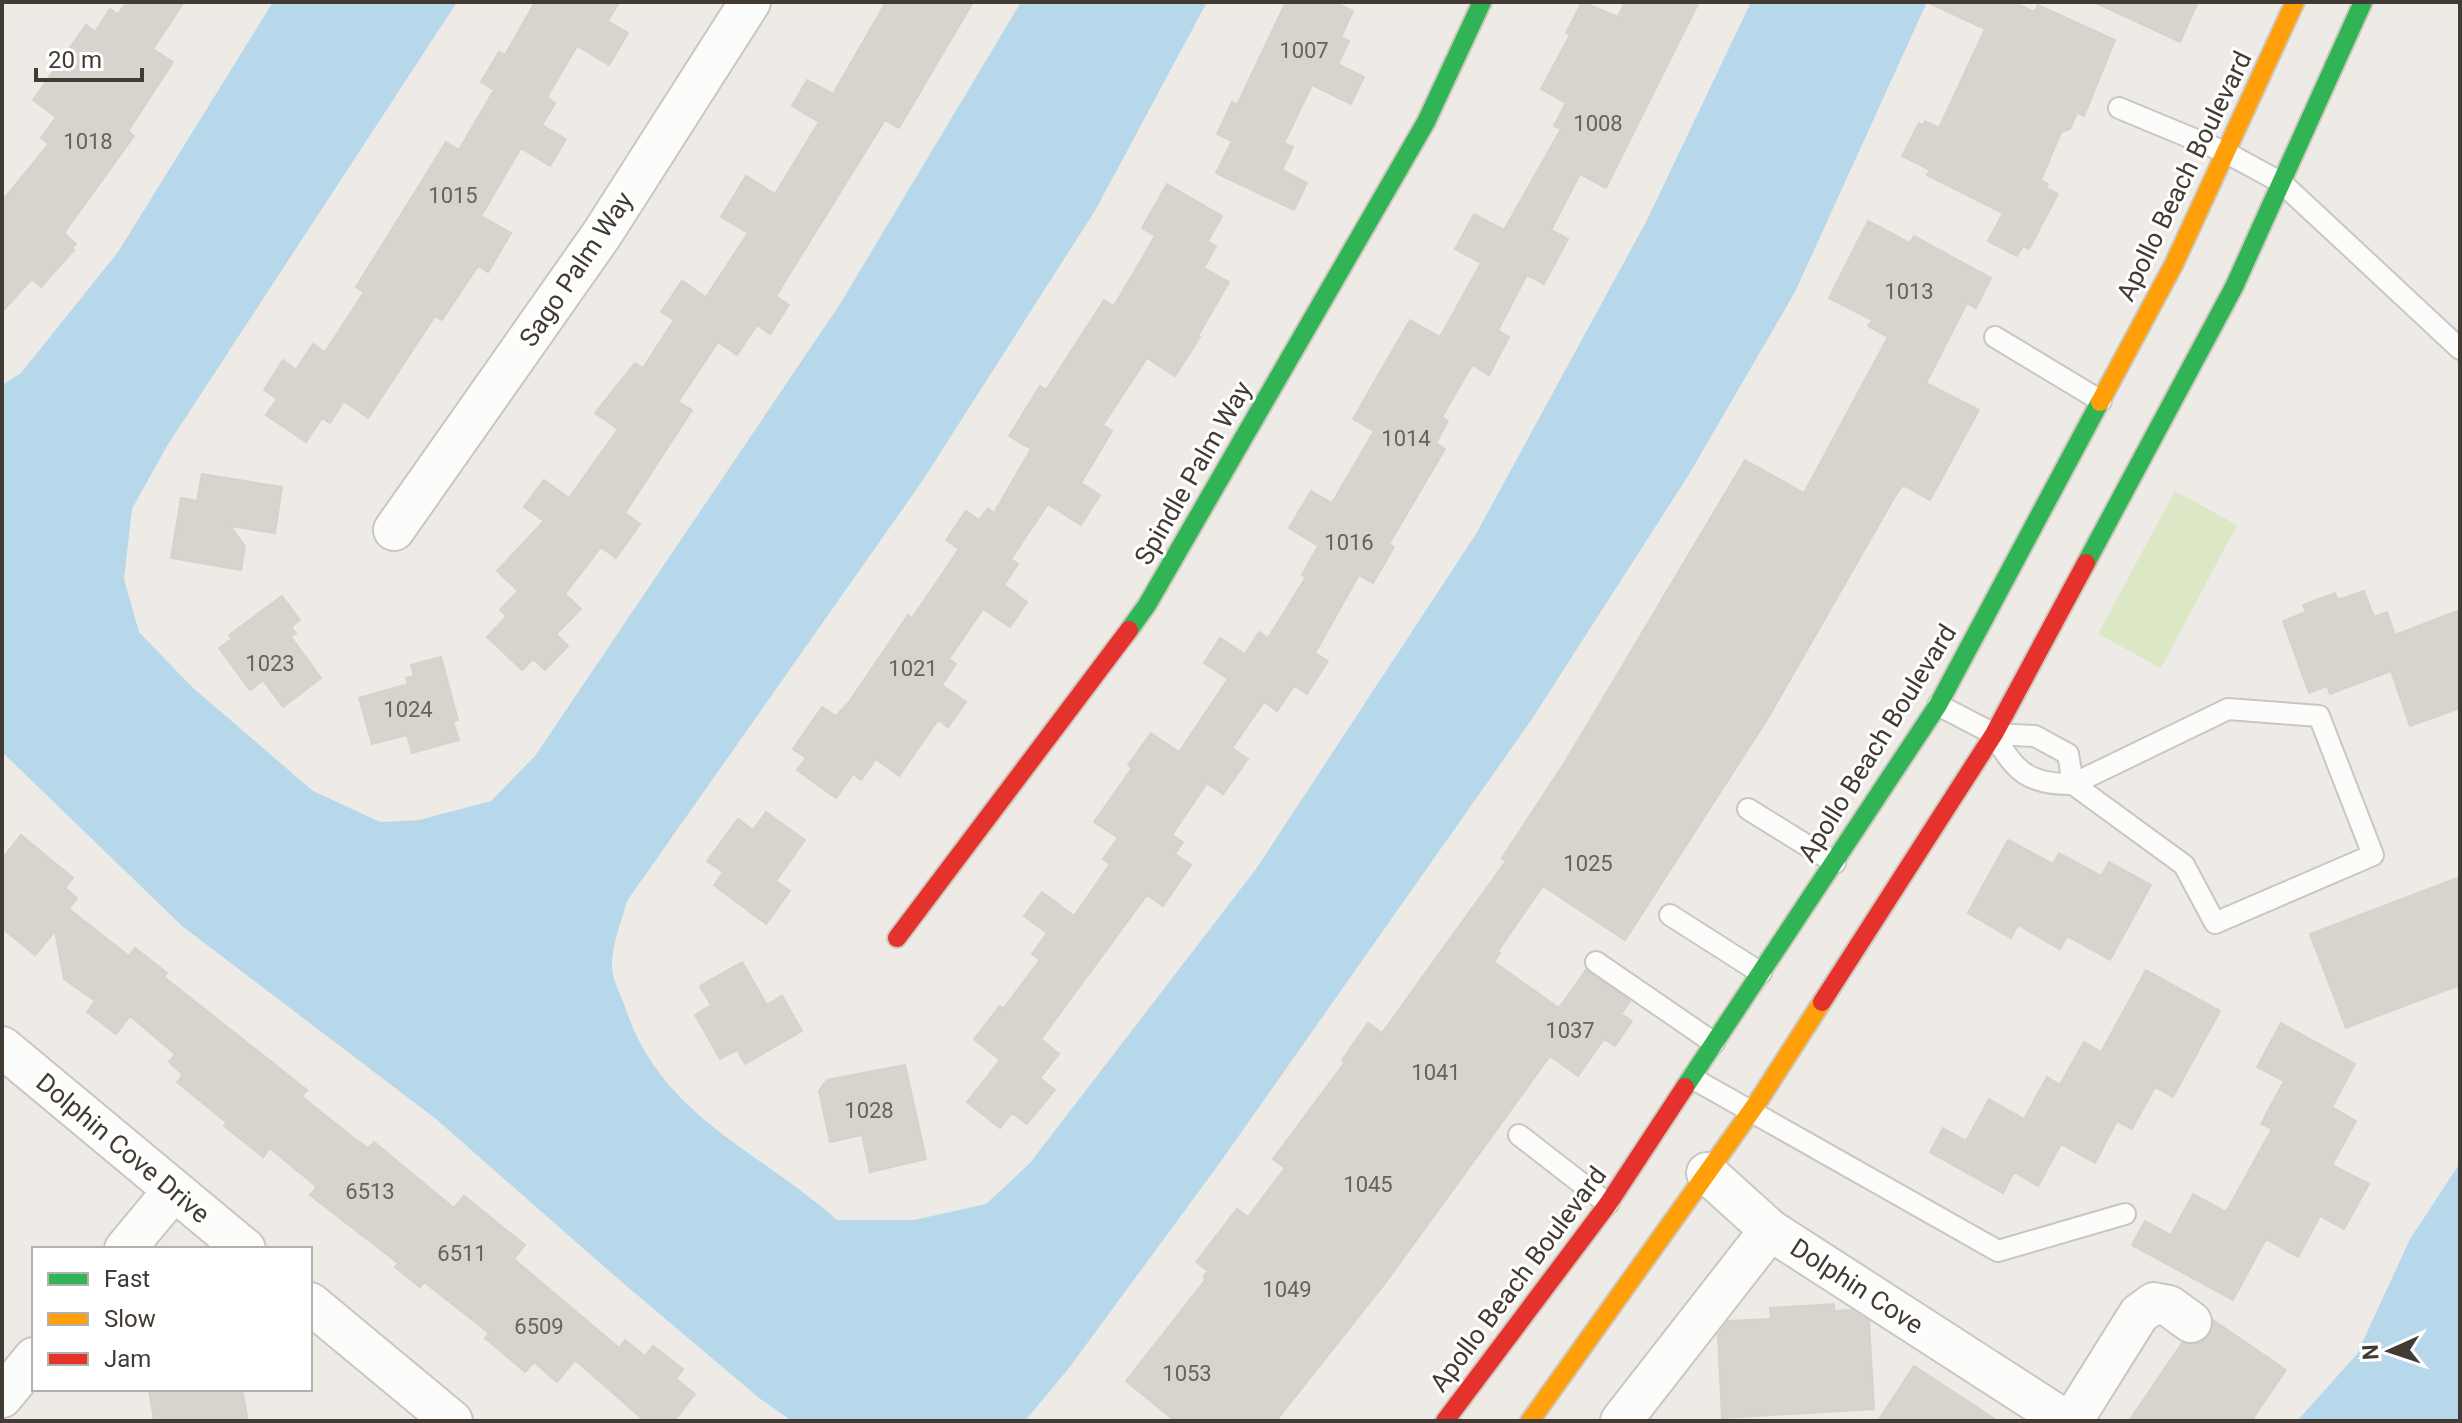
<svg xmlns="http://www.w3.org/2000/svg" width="2462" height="1423" font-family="Roboto,sans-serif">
<rect width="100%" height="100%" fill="#eeebe6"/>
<!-- green -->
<path fill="#dce7c6" d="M 2175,491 L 2237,525 L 2161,668 L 2098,634 Z"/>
<!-- water -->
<path fill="#b7d8eb" d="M 273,2 L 457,2 L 167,446 L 132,509 L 124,579 L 139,632 L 192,687 L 313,791 L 380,822 L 419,820 L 491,801 L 535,756 L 840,304 L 1021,2 L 1207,2 L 1096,209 L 923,480 L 627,901 C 622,921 611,946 612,967 C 612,979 621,995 625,1007 C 661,1117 759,1150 837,1220 L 914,1220 L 986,1204 L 1030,1163 L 1256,869 L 1476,534 L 1647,220 L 1751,2 L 1927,2 L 1795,292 L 1688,476 L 1532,719 L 1219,1164 L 1069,1368 L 1025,1421 L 792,1421 L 759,1398 L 617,1278 L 436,1119 L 182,926 L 2,752 L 2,385 L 21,373 L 118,252 Z
M 2460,1163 L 2460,1421 L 2297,1421 L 2357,1354 L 2410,1239 Z"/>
<!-- building -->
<path fill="#d7d4ce" stroke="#d6d2cc" stroke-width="2" d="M 127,2 L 184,2 L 153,49 L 173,62 L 128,131 L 134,136 L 64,233 L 76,244 L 72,248 L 74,250 L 41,287 L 32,279 L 2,312 L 2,201 L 49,144 L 41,138 L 56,117 L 33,100 L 86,25 L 95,32 L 110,9 L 118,14 Z
M 535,2 L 619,2 L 608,21 L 628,33 L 609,65 L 577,46 L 547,97 L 555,103 L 542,125 L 566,139 L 550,166 L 521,148 L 481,216 L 511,233 L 488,272 L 478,266 L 442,320 L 435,316 L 368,418 L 344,401 L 330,423 L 322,418 L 306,442 L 266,415 L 277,399 L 264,390 L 283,360 L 296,370 L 313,344 L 325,352 L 364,292 L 356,287 L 446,142 L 459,150 L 494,90 L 481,82 L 499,52 L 505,55 Z
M 886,2 L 973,2 L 899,128 L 885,120 L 784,283 L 776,296 L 789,305 L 770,334 L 757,325 L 737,355 L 718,342 L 678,402 L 692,410 L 625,513 L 640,524 L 616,558 L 601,547 L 565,594 L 581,609 L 556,634 L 568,646 L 545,670 L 533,659 L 522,670 L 487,637 L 507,616 L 500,610 L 518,591 L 497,571 L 544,521 L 524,507 L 544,480 L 569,498 L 618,429 L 595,413 L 635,363 L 643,368 L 674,320 L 661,312 L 682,281 L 706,297 L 748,233 L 721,217 L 746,176 L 775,194 L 819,122 L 792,106 L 807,80 L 833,94 Z
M 1286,2 L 1334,2 L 1353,11 L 1341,37 L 1349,41 L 1338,64 L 1364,77 L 1351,104 L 1312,85 L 1284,143 L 1293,147 L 1282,170 L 1307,183 L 1294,210 L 1216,173 L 1232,141 L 1217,134 L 1232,102 L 1237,105 Z
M 1582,2 L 1618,17 L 1625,2 L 1699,2 L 1606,188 L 1580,174 L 1551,230 L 1568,239 L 1544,284 L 1527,275 L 1498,330 L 1509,337 L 1489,375 L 1472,365 L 1442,417 L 1448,421 L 1436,443 L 1445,449 L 1389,544 L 1394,547 L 1373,583 L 1359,575 L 1315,653 L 1328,661 L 1307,694 L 1294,686 L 1277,711 L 1264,702 L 1232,748 L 1248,759 L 1223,794 L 1207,783 L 1172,835 L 1183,842 L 1175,854 L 1191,865 L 1163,906 L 1147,895 L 1041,1039 L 1059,1054 L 1040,1078 L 1055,1090 L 1027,1124 L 1012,1113 L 1000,1128 L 967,1102 L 1000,1060 L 974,1039 L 1000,1006 L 1003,1009 L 1040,960 L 1032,954 L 1047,933 L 1024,916 L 1042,892 L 1074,916 L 1110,864 L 1103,859 L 1118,838 L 1094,822 L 1132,768 L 1128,765 L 1151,733 L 1179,752 L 1228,679 L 1204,663 L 1220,638 L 1245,654 L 1259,632 L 1268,638 L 1306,577 L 1302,575 L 1318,546 L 1289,528 L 1311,491 L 1332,503 L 1374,431 L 1353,419 L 1410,320 L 1440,337 L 1481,263 L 1455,249 L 1474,214 L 1504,230 L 1561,129 L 1554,126 L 1566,103 L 1541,89 L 1570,35 L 1566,33 Z
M 1927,2 L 2013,2 L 2035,12 L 2038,5 L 2115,40 L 2084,116 L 2077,113 L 2070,129 L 2061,132 L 2041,180 L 2048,184 L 2046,188 L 2058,194 L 2029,249 L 2023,246 L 2017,256 L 1988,241 L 2003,213 L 1927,175 L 1930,170 L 1902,156 L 1919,123 L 1923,125 L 1925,121 L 1939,128 L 1985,29 Z
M 2094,2 L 2198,2 L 2180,42 Z
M 1167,184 L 1222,216 L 1208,241 L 1216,246 L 1204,268 L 1229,282 L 1198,336 L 1200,337 L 1175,376 L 1147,358 L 1103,425 L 1112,431 L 1081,483 L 1100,495 L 1081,525 L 1048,504 L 1011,559 L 1018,564 L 1004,585 L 1027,602 L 1010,627 L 983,609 L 949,659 L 956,664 L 942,685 L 966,702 L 948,727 L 938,720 L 899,776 L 876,759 L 861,780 L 853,774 L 836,798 L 797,770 L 806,758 L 793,749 L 822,707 L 836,716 L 849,702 L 908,615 L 912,618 L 959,549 L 946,540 L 966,511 L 979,520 L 988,508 L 994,513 L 1031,449 L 1009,436 L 1040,386 L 1046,390 L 1104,300 L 1114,306 L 1155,236 L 1142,228 Z
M 1868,221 L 1910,243 L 1914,236 L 1991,278 L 1976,308 L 1967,303 L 1926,383 L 1979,410 L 1930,500 L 1903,485 L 1894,498 L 1768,718 L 1625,940 L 1543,886 L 1498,951 L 1500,953 L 1494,962 L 1559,1008 L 1586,970 L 1630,1001 L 1621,1014 L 1632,1021 L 1615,1046 L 1604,1039 L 1578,1076 L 1550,1056 L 1386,1282 L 1276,1421 L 1175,1421 L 1126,1381 L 1206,1279 L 1203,1277 L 1208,1271 L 1196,1262 L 1237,1209 L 1248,1217 L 1285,1168 L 1273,1159 L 1345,1062 L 1342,1060 L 1368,1023 L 1382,1033 L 1506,861 L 1502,858 L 1565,762 L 1745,460 L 1804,493 L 1888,337 L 1868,326 L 1872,320 L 1829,298 Z
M 202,474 L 282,487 L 275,533 L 230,526 L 245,546 L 241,570 L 171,558 L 181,498 L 197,501 Z
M 2364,591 L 2374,617 L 2387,612 L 2395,635 L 2460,610 L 2460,708 L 2410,726 L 2391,671 L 2330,694 L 2327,686 L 2309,693 L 2283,621 L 2306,612 L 2303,605 L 2335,593 L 2338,600 Z
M 282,596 L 300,620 L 291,627 L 296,633 L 291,637 L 321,678 L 283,707 L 263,680 L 250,690 L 219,648 L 232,639 L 229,635 Z
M 441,657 L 458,720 L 453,721 L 459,740 L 412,753 L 407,735 L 372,744 L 359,698 L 408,684 L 406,678 L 414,676 L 411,665 Z
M 766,812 L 805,840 L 776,881 L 790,891 L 766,924 L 714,885 L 723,872 L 707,861 L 738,819 L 753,830 Z
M 21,835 L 73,878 L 65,888 L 77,898 L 69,909 L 129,956 L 135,948 L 167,973 L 164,977 L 307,1090 L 301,1096 L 355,1139 L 368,1148 L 374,1142 L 454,1208 L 464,1196 L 525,1245 L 514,1259 L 619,1348 L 625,1340 L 645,1356 L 653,1346 L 683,1369 L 676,1379 L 695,1394 L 674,1421 L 645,1421 L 575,1360 L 557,1382 L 534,1362 L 525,1372 L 485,1338 L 489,1333 L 424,1282 L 420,1287 L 395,1267 L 398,1263 L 310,1195 L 317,1187 L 270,1148 L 263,1157 L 224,1126 L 227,1123 L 177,1082 L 183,1075 L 169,1062 L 175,1054 L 130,1016 L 116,1034 L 87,1012 L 95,1001 L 64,979 L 55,931 L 35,955 L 2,928 L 2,859 Z
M 2008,840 L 2053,864 L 2059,853 L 2101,876 L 2109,862 L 2151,885 L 2110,960 L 2067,936 L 2060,949 L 2018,925 L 2011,938 L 1968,913 Z
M 2460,877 L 2460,985 L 2346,1028 L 2310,934 Z
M 742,962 L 767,1005 L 782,996 L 802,1031 L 745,1064 L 737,1050 L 720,1059 L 695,1015 L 711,1005 L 700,986 Z
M 2146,970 L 2220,1011 L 2173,1097 L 2155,1087 L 2132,1129 L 2117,1121 L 2095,1163 L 2061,1144 L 2038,1186 L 2014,1172 L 2003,1193 L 1930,1152 L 1943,1128 L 1966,1141 L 1989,1099 L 2024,1119 L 2047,1077 L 2060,1085 L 2084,1042 L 2101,1052 Z
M 2281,1023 L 2355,1064 L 2332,1107 L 2356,1121 L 2332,1165 L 2369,1184 L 2344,1229 L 2320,1216 L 2298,1257 L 2266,1239 L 2233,1300 L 2132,1245 L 2145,1221 L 2171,1235 L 2193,1194 L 2226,1212 L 2272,1129 L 2261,1124 L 2284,1081 L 2257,1067 Z
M 905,1065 L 926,1159 L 870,1172 L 862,1135 L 830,1142 L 819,1091 L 827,1080 Z
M 1834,1304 L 1834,1311 L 1851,1310 L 1869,1321 L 1874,1409 L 1722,1418 L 1718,1335 L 1728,1321 L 1771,1319 L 1770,1308 Z
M 2213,1320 L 2286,1370 L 2251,1421 L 2129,1421 L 2182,1343 L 2201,1343 L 2210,1335 Z
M 1914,1366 L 1998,1421 L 1878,1421 Z
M 149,1389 L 242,1389 L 248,1421 L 154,1421 Z"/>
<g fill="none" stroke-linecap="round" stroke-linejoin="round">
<!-- lane casing -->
<g stroke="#cac7c2" stroke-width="24">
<path id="lane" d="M 2119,108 L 2225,152 L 2282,183 L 2460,349
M 1995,337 L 2101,401
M 1938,705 L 1994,734 L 2035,736 L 2068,754 L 2073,784 L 2184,865 L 2215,923 L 2373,855 L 2319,716 L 2228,709 L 2073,784 C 2030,785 2014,772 1994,734
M 1748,809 L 1835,863
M 1670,915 L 1761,973
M 1596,962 L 1714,1043
M 1692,1078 L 1998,1251 L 2125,1214
M 1519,1135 L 1608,1204"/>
</g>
<!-- street casing -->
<g stroke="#cac7c2" stroke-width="44">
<path id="street" d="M 394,530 L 602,234 L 750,2
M 2,1047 L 245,1249
M 1707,1173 L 1770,1230
M 125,1249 L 174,1190
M 310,1303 L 452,1421
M 2,1397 L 34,1358
M 1621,1421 L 1770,1230 L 2066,1421
M 2072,1421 L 2139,1314 L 2154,1303 L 2169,1306 L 2191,1322"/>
</g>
<!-- fast casing -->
<g stroke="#ccc8bd" stroke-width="22">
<path id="fast" d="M 2086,563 L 2234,287 L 2363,2
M 1129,630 L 1147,605 L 1426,122 L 1482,2
M 1685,1087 L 1938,705 L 2100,402"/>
</g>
<!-- slow casing -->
<g stroke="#ccc8bd" stroke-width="22">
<path id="slow" d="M 2100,402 L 2174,264 L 2295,2
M 1530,1421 L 1757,1103 L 1822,1002"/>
</g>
<!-- jam casing -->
<g stroke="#ccc8bd" stroke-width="22">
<path id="jam" d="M 897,938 L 1129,630
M 1822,1002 L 1994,734 L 2086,563
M 1445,1421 L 1608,1204 L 1685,1087"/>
</g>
<!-- lane -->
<use href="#lane" stroke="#fcfcfb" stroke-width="20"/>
<!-- street -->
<use href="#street" stroke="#fcfcfb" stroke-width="40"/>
<!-- fast -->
<use href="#fast" stroke="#30b455" stroke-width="18"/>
<!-- slow -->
<use href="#slow" stroke="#ff9f0a" stroke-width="18"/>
<!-- jam -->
<use href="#jam" stroke="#e5322d" stroke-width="18"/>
</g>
<g text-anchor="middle" stroke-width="6" stroke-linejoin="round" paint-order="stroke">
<!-- number labels -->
<g font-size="22" fill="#68625a">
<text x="1304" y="58">1007</text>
<text x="1598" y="131">1008</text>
<text x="88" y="149">1018</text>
<text x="453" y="203">1015</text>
<text x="1909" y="299">1013</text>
<text x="1406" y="446">1014</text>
<text x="1349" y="550">1016</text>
<text x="270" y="671">1023</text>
<text x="913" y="676">1021</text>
<text x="408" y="717">1024</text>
<text x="1588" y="871">1025</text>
<text x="1570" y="1038">1037</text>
<text x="1436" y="1080">1041</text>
<text x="869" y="1118">1028</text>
<text x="1368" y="1192">1045</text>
<text x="370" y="1199">6513</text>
<text x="462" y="1261">6511</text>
<text x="1287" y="1297">1049</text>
<text x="539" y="1334">6509</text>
<text x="1187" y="1381">1053</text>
</g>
<!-- street labels -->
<g font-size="26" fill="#423b33" stroke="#fff">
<text transform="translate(2184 176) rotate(-64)" y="9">Apollo Beach Boulevard</text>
<text transform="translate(576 269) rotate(-56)" y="9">Sago Palm Way</text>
<text transform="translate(1193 473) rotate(-60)" y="9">Spindle Palm Way</text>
<text transform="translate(1877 743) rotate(-58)" y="9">Apollo Beach Boulevard</text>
<text transform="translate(123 1148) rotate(40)" y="9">Dolphin Cove Drive</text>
<text transform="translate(1518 1279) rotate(-53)" y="9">Apollo Beach Boulevard</text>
<text transform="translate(1857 1286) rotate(33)" y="9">Dolphin Cove</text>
</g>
</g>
<!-- border -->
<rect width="2462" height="1423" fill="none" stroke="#423b33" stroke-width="8"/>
<!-- legend -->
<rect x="32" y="1247" width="280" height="144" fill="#ffffff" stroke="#b3b1ad" stroke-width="2"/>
<rect x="48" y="1273" width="40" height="12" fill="#30b455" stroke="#b3b1ad" stroke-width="2"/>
<text x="104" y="1287" font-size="24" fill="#423b33">Fast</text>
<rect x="48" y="1313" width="40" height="12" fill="#ff9f0a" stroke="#b3b1ad" stroke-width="2"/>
<text x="104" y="1327" font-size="24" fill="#423b33">Slow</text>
<rect x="48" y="1353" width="40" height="12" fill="#e5322d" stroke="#b3b1ad" stroke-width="2"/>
<text x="104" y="1367" font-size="24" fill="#423b33">Jam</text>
<!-- north arrow -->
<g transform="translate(2390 1351) rotate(267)" stroke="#ffffff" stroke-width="6" paint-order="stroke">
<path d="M0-6L14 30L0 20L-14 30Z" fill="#423b33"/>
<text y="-12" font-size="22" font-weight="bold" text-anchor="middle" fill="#423b33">N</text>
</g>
<!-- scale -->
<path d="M36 68v12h106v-12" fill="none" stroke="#423b33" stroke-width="4"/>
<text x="48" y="68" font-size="24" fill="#423b33" stroke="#ffffff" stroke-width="6" paint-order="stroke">20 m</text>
</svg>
